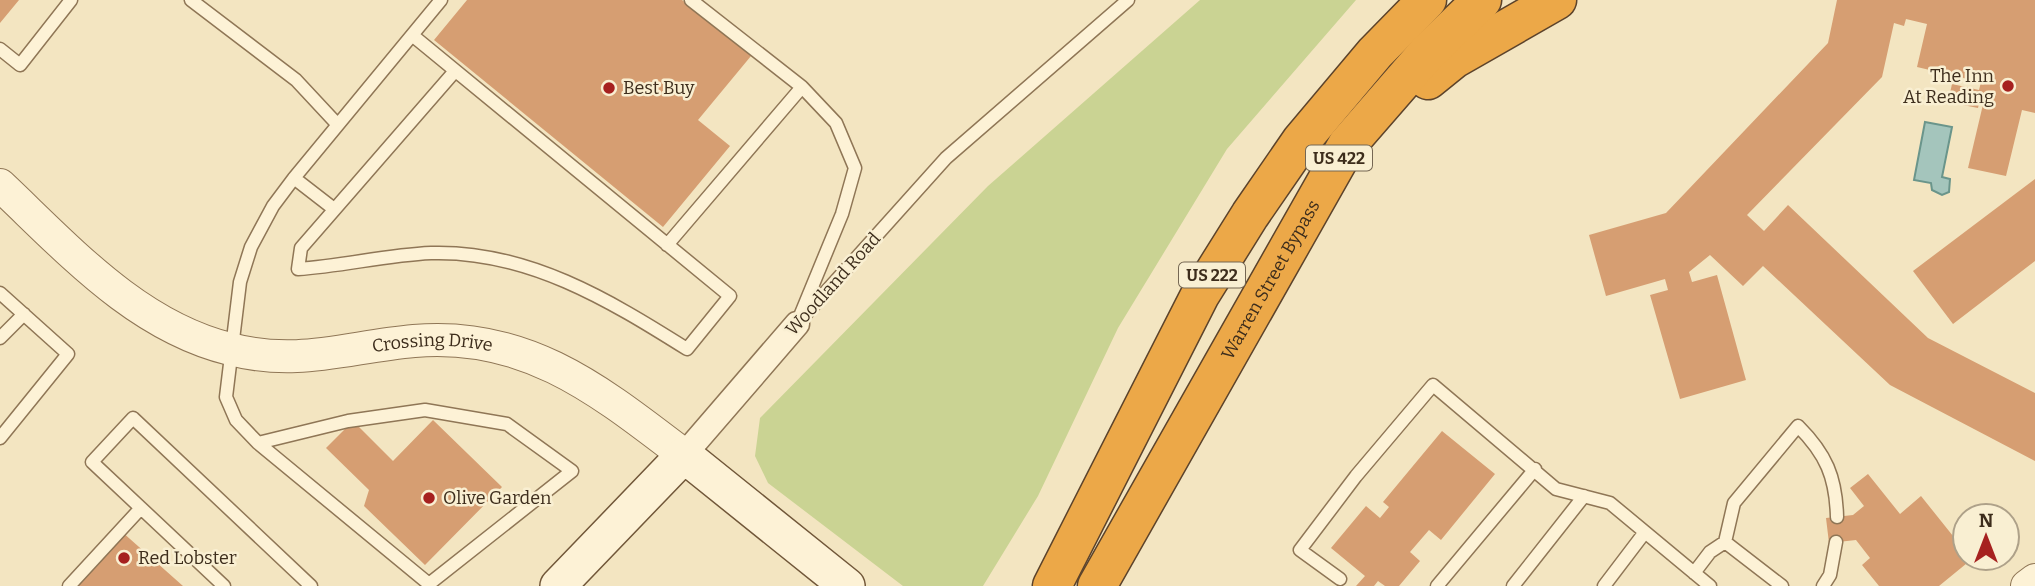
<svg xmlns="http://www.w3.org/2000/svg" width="2035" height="586" font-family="Bitter,serif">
<rect width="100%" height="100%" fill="#f3e5c1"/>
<!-- green -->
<path fill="#cad393" d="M 1200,0 L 1356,0 L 1227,149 L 1118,328 L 1038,496 L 983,586 L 903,586 L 768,483 L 755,456 L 760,418 L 988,186 Z"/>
<!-- water -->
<path fill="#a4c5bc" stroke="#6a958b" stroke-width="2" d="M 1925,122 L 1952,127 L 1942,177 L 1950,179 L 1949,192 L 1942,195 L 1932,190 L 1931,183 L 1914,180 Z"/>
<!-- building -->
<path fill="#d69e72" d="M 0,0 L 19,0 L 0,23 Z
M 467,0 L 682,0 L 751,56 L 698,120 L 730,146 L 663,227 L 434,40 Z
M 1837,0 L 2035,0 L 2035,113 L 2022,110 L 2006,176 L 1968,168 L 1985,96 L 1981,95 L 1978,108 L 1948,102 L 1952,84 L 1979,90 L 1981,82 L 1917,67 L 1927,24 L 1906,19 L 1904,26 L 1894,23 L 1882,77 L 1747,215 L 1764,231 L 1788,205 L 1928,338 L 2035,393 L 2035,461 L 1890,385 L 1763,266 L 1743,286 L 1710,255 L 1689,272 L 1692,282 L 1717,275 L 1746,380 L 1680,399 L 1650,295 L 1668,290 L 1665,279 L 1606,296 L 1589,235 L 1666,213 L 1828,43 Z
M 2035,179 L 2035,261 L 1953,324 L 1913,271 Z
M 433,420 L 502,487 L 425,565 L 364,506 L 369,490 L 326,448 L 353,421 L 393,461 Z
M 1442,431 L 1495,474 L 1441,540 L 1429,530 L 1410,552 L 1420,561 L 1399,586 L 1385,586 L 1378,581 L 1374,586 L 1356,586 L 1365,576 L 1331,548 L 1366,506 L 1380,518 L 1389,507 L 1383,502 Z
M 1868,474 L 1900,514 L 1921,496 L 1965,551 L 1965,558 L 1972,559 L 1939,586 L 1879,586 L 1862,565 L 1870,558 L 1856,540 L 1829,543 L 1826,518 L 1853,515 L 1864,506 L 1850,488 Z
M 121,531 L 183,586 L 72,586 Z"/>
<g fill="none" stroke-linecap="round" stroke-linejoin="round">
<!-- service casing -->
<g stroke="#8f7656" stroke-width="15">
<path id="service" d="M 191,0 L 296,80 L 337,124
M 412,35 L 730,296 L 687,349 C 609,300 527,250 431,253 C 386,255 343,266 298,269 L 301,248 L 455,71
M 0,49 L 20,65 L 71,0
M 294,178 L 334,209
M 667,245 L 802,87 L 691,0
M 0,293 L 68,354 L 0,438
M 800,316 L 842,214 L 855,168 L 836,123 L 802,87
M 797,324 L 946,158 L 1128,0
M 0,338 L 24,314
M 258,443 L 348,421 L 425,410 L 507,424 L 572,471 L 429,584 L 258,443 L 236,420 L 226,397 L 240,282 L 251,247 L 273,206 L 294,178 L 441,0
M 1725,542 L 1734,503 L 1798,426 C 1826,454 1836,477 1837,517
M 1694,573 L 1710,552 L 1725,542 L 1782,586
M 1340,579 L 1300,550 L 1356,476 L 1433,385 L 1556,489 L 1610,503 L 1710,586
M 69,586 L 141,508
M 224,586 L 92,462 L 133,418 L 311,586
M 1437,586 L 1535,469
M 1513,586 L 1584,496
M 1604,586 L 1645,532
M 1823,586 L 1830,575 L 1836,542"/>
</g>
<!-- minor casing -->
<g stroke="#8f7656" stroke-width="27">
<path id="minor" d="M 684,455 L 797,324"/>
</g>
<!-- tertiary casing -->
<g stroke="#8f7656" stroke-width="34">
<g id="tertiary">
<path id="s1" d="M 0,185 C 68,249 136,326 230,349 C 298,367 347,347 414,341 C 527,331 600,391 684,455"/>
<path d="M 2027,586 L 2035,580"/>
</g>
</g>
<!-- secondary casing -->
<g stroke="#715739" stroke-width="38">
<path id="secondary" d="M 558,586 L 684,455 L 847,586"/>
</g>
<!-- motorway casing -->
<g stroke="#5c432b" stroke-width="41">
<g id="motorway">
<path d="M 1428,80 L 1454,59 L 1557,0"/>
<path d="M 1052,586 L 1200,295 L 1250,215 L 1301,141 L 1375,53 L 1427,0"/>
<path id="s2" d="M 1097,586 L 1347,145 L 1427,53 L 1482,0"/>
</g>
</g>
<!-- service -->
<use href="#service" stroke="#fdf2d6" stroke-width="12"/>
<!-- minor -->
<use href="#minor" stroke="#fdf2d6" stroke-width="24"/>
<!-- tertiary -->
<use href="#tertiary" stroke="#fdf2d6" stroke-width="32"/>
<!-- secondary -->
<use href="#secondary" stroke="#fdf2d6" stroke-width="35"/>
<!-- motorway -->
<use href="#motorway" stroke="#eca848" stroke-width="38"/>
</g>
<!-- markers -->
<g fill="#a6211f" stroke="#f9efd2" stroke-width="2.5">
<circle cx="2008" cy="86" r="7"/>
<circle cx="609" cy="88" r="7"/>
<circle cx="429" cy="498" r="7"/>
<circle cx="124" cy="558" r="7"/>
</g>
<g text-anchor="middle" stroke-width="5" stroke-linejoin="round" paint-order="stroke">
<!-- shield labels -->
<g fill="#f9efd2" stroke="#756753" stroke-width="2">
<rect x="1306" y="145.5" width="66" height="25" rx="5"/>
<rect x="1179" y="262.5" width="66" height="25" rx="5"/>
</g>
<g font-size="16" font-weight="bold" fill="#3d2d1c">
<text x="1339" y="164">US 422</text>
<text x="1212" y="281">US 222</text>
</g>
<!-- poi labels -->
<g font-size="18" fill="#3d2d1c" stroke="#f9efd2" text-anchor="start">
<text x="1994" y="82" text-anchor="end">The Inn<tspan x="1994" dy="21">At Reading</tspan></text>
<text x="623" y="94">Best Buy</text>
<text x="443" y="504">Olive Garden</text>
<text x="138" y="564">Red Lobster</text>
</g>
<!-- street labels -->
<g font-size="18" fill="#3d2d1c" stroke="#f9efd2">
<text dy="6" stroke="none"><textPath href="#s2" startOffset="352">Warren Street Bypass</textPath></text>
<text transform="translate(833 284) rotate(-48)" y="6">Woodland Road</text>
<text dy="6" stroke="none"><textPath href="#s1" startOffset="490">Crossing Drive</textPath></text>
</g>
</g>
<!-- north arrow -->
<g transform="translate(1986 537)"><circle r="33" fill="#f9efd2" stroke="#aea189" stroke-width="2"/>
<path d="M0-5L12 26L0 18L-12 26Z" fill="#a6211f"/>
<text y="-10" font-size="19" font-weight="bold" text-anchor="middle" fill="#3d2d1c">N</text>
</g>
</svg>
